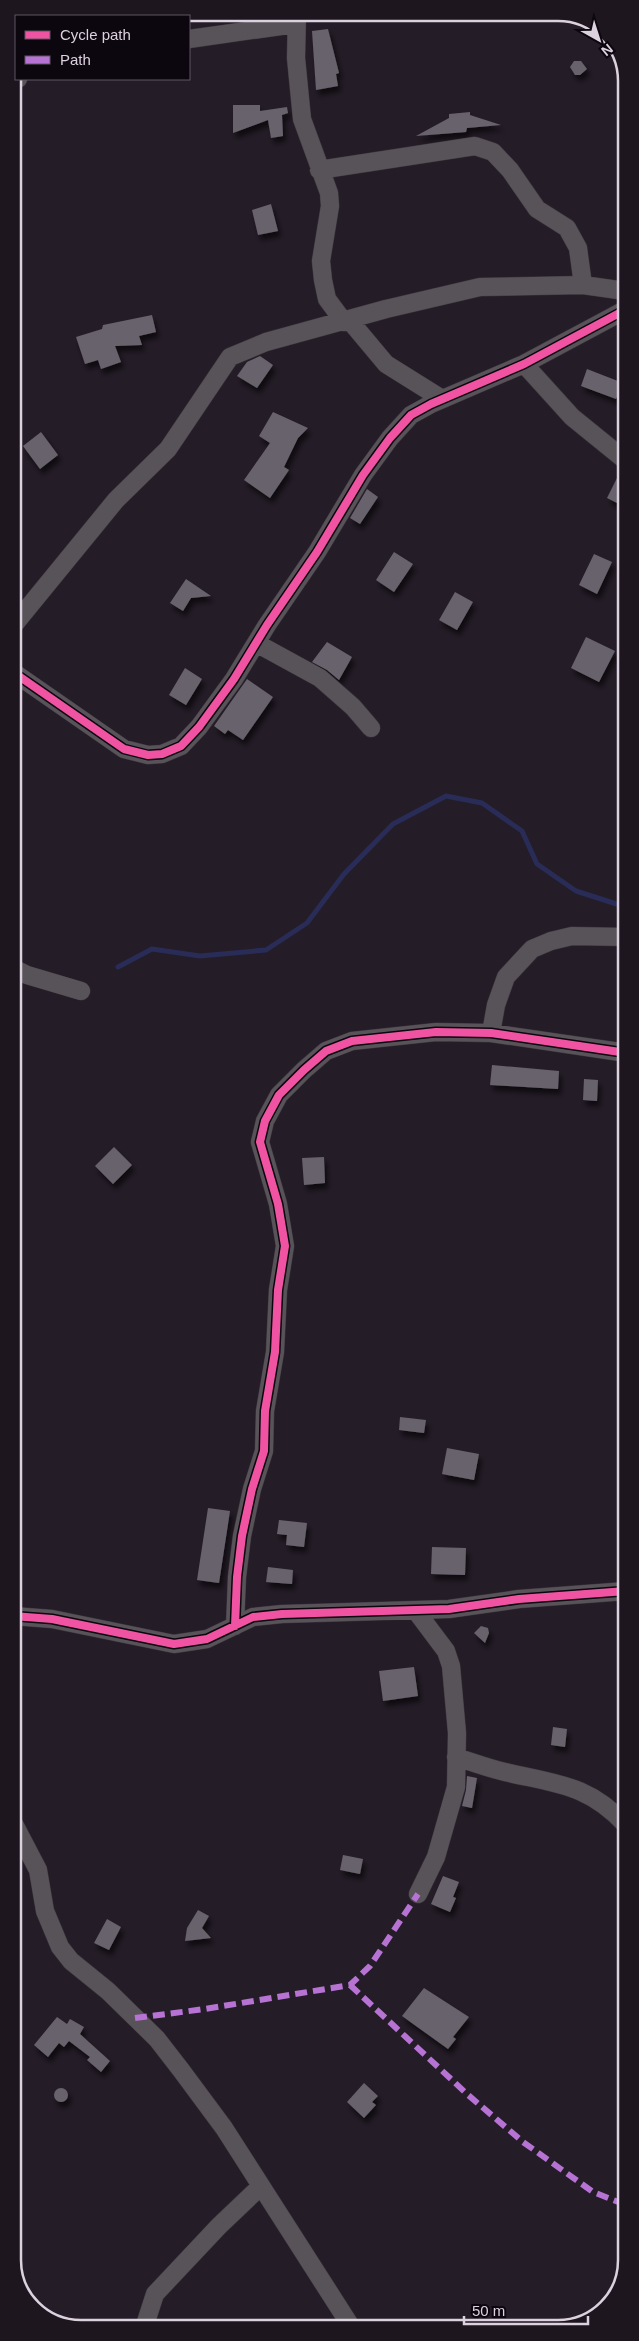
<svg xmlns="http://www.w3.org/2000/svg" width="639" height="2341" font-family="Helvetica,sans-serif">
<defs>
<filter id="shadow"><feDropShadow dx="3" dy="5.5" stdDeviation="2.5" flood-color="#0009"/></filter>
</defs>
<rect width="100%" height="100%" fill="#241c27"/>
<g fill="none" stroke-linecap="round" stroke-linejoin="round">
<!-- stream -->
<path stroke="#282c57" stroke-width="5" d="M 118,967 L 152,949 L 200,956 L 266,950 L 307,923 L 344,874 L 393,824 L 446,796 L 482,803 L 522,831 L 537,864 L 576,891 L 626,907"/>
</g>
<!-- building -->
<path fill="#68626d" filter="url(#shadow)" d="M 328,29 L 339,73 L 336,74 L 338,86 L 316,90 L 312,31 Z
M 574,61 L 581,61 L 587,69 L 580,75 L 575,75 L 570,67 Z
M 233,105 L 260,105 L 260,111 L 287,107 L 288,113 L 282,115 L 283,136 L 271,138 L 268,120 L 233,133 Z
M 470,112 L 470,115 L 501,125 L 467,128 L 466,132 L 416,136 L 449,118 L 449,114 Z
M 271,204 L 278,231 L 258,235 L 252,210 Z
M 152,315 L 156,332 L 139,336 L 142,345 L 115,346 L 121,362 L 101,369 L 98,360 L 85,364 L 76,337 L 102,329 L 103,325 Z
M 260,356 L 273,365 L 257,388 L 237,376 L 247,362 Z
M 587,369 L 623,383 L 616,399 L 581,386 Z
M 273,412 L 308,428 L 298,438 L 284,467 L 289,470 L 270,498 L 244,480 L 270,443 L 259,436 Z
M 41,432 L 58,455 L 40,469 L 23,446 Z
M 621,470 L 625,470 L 625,507 L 607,498 Z
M 367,489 L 378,497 L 360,524 L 350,518 Z
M 394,552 L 413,564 L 394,592 L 376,580 Z
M 594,554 L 612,562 L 597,594 L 579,585 Z
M 186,579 L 211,596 L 191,598 L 183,611 L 170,603 Z
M 455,592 L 473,602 L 457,630 L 439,620 Z
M 586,637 L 615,651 L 599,682 L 571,668 Z
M 327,642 L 352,657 L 339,680 L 327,670 L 312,662 Z
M 185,668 L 202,679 L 186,705 L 169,695 Z
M 247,679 L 273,697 L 243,740 L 228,730 L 225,734 L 214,726 Z
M 492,1065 L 559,1071 L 558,1089 L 490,1085 Z
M 584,1079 L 598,1080 L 597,1101 L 583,1100 Z
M 114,1147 L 132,1165 L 113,1184 L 95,1166 Z
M 324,1157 L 325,1183 L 304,1185 L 302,1158 Z
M 400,1417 L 426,1420 L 424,1433 L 399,1430 Z
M 447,1448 L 479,1454 L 474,1480 L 442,1474 Z
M 208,1508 L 230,1511 L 219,1583 L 197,1580 Z
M 279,1520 L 307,1523 L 304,1547 L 286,1545 L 287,1535 L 277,1534 Z
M 432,1547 L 466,1548 L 465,1575 L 431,1574 Z
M 268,1567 L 293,1570 L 292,1584 L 266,1582 Z
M 481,1626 L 488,1628 L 489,1633 L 485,1643 L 474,1633 Z
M 414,1667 L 418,1696 L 383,1701 L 379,1671 Z
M 553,1727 L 567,1729 L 565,1747 L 551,1745 Z
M 467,1776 L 477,1778 L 472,1808 L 462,1806 L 466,1790 Z
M 343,1855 L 363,1859 L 360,1874 L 340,1870 Z
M 443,1876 L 459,1882 L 453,1897 L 456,1898 L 450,1912 L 431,1904 Z
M 198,1910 L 209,1916 L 202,1928 L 211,1938 L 185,1941 L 187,1928 Z
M 107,1919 L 121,1927 L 109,1950 L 94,1943 Z
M 424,1988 L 469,2017 L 453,2037 L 456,2039 L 448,2049 L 402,2016 Z
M 57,2017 L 67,2024 L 70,2019 L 84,2027 L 80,2034 L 110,2061 L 101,2072 L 87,2060 L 90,2057 L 69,2041 L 64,2047 L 59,2043 L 48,2057 L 34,2045 Z
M 364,2083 L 378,2096 L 372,2102 L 376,2105 L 364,2118 L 347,2102 Z
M54 2095a7 7 0 1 1 14 0a7 7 0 1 1-14 0Z"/>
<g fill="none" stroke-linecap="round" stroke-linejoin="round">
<!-- street casing -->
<g stroke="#3d3640" stroke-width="19">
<path id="street" d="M 297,13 L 296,58 L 302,119 L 329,193 L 330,206 L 321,261 L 323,280 L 327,299 L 344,322
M 189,39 L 295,24
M 13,81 L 18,79
M 319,170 L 475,146 L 493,152 L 510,170 L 537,209 L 567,228 L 578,248 L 583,285
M 350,321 L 386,364 L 442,399
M 524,364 L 572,417 L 625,460
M 13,626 L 116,500 L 168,449 L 230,357 L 266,342 L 386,309 L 480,287 L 583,285 L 625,291
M 256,643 L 320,678 L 353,707 L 371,728
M 13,672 L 124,749 L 148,755 L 162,754 L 181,746 L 199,727 L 234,679 L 267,625 L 317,552 L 363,475 L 390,438 L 411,415 L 431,404 L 524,364 L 625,310
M 13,968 L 27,975 L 81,991
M 491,1033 L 496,1005 L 506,977 L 532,949 L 551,941 L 572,936 L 626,937
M 416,1611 L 446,1651 L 451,1666 L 457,1733 L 456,1787 L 436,1857 L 418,1894
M 13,1616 L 52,1619 L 174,1644 L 207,1639 L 253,1617 L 282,1614 L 449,1609 L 519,1599 L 626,1591
M 235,1626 L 237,1577 L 242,1536 L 252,1489 L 264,1451 L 265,1411 L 275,1352 L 278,1290 L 285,1246 L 278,1204 L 260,1142 L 265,1121 L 279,1095 L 304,1070 L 326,1051 L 352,1041 L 436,1032 L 491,1033 L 620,1052
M 456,1757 C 472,1762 488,1768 505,1772 C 556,1784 588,1784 626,1825
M 14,1824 L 38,1870 L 45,1911 L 60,1947 L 71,1961 L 108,1991 L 157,2039 L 181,2070 L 224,2128 L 352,2328
M 144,2328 L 155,2294 L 219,2226 L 261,2186"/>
</g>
<!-- street -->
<use href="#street" stroke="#585358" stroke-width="18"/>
<!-- quiet -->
<path stroke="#b673d3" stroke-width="6" stroke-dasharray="12 6" stroke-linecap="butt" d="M 350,1985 L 467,2094 L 523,2142 L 593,2192 L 626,2205
M 135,2018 L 205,2009 L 350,1985 L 370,1966 L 418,1894"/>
<!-- cycleway casing -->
<g stroke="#0c060e" stroke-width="11">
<path id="cycleway" d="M 13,672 L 124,749 L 148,755 L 162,754 L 181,746 L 199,727 L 234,679 L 267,625 L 317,552 L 363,475 L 390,438 L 411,415 L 431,404 L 524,364 L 625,310
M 13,1616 L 52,1619 L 174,1644 L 207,1639 L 253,1617 L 282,1614 L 449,1609 L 519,1599 L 626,1591
M 235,1626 L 237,1577 L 242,1536 L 252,1489 L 264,1451 L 265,1411 L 275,1352 L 278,1290 L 285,1246 L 278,1204 L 260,1142 L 265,1121 L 279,1095 L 304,1070 L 326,1051 L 352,1041 L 436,1032 L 491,1033 L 620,1052"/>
</g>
<!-- cycleway -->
<use href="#cycleway" stroke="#f153a3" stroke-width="8"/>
</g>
<!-- crop -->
<path d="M0 0H639V2341H0ZM81 21H558A60 60 0 0 1 618 81V2260A60 60 0 0 1 558 2320H81A60 60 0 0 1 21 2260V81A60 60 0 0 1 81 21Z" fill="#1d161f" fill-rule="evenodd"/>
<path fill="none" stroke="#dcd1df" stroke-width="2.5" d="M81 21H558A60 60 0 0 1 618 81V2260A60 60 0 0 1 558 2320H81A60 60 0 0 1 21 2260V81A60 60 0 0 1 81 21Z"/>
<!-- legend -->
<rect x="15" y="15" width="175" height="65" fill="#0c060e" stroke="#5f5762"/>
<rect x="25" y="31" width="25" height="8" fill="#f153a3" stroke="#5f5762"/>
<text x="60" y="40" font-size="15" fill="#dcd1df">Cycle path</text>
<rect x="25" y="56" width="25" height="8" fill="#b673d3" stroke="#5f5762"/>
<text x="60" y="65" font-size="15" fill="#dcd1df">Path</text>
<!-- north arrow -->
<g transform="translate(599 40) rotate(141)" stroke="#0c060e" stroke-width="4" paint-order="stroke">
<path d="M0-4L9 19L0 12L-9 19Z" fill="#dcd1df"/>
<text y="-8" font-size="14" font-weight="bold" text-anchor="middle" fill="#dcd1df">N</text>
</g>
<!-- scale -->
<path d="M464 2316v8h124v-8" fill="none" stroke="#dcd1df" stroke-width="2.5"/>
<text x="472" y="2316" font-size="15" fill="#dcd1df" stroke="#0c060e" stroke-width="4" paint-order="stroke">50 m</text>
</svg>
